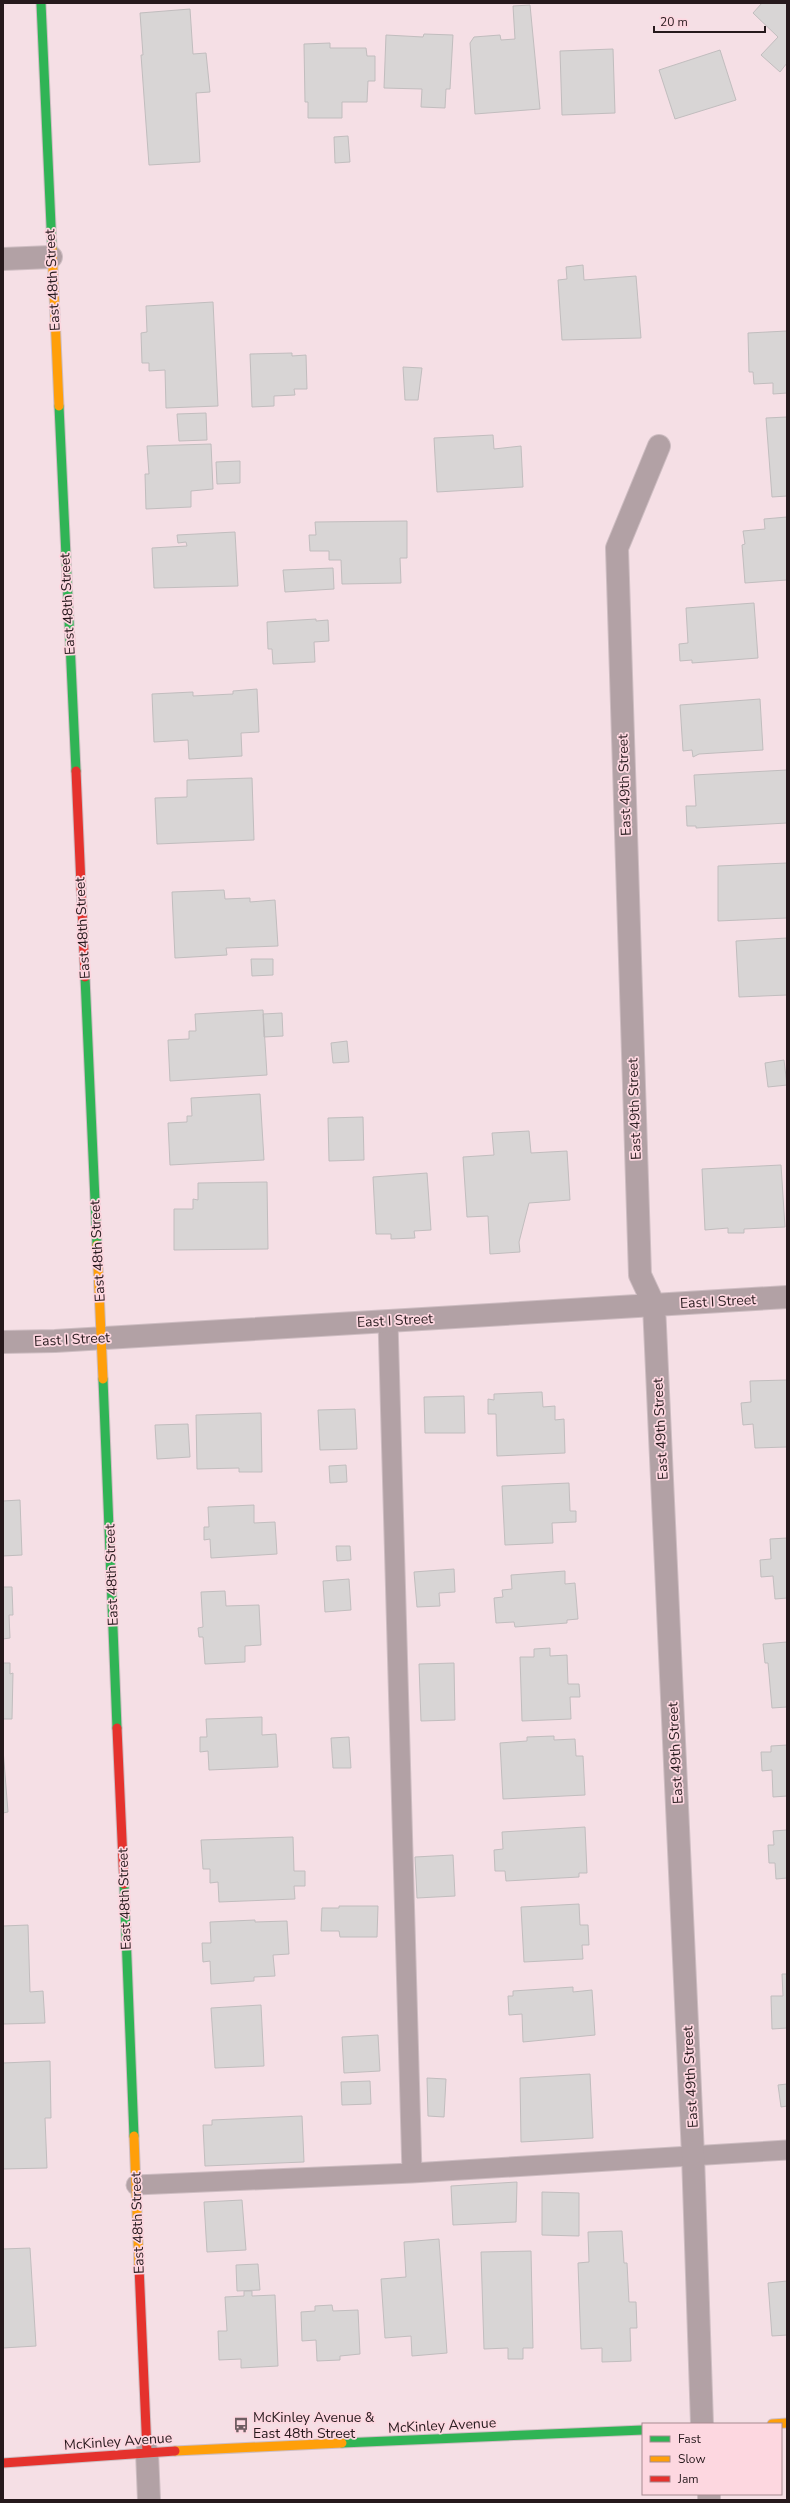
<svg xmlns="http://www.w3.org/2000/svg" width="790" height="2503" font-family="'Nunito Sans',sans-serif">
<rect width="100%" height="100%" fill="#f5dfe5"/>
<!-- building -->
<path fill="#d8d5d5" stroke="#c1bdbe" d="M 762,3 L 787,3 L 787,63 L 780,72 L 761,55 L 778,37 L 753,13 Z
M 530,5 L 540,109 L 475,114 L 470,43 L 474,37 L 500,35 L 501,40 L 515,39 L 513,6 Z
M 190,9 L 193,54 L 206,53 L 210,92 L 196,93 L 200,162 L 149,165 L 141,55 L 143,55 L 140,13 Z
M 424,34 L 453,35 L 450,89 L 446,89 L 445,108 L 421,107 L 422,89 L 384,88 L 386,35 L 423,37 Z
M 330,43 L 330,48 L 366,48 L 367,56 L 375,56 L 375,81 L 368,81 L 367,102 L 342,102 L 342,118 L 308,118 L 308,102 L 305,102 L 304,44 Z
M 613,49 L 615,113 L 562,115 L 560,51 Z
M 720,50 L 736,100 L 675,119 L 659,70 Z
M 348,136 L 350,162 L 335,163 L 334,137 Z
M 583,265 L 584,280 L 636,276 L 641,338 L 562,340 L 558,280 L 567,279 L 566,267 Z
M 213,302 L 218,406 L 166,408 L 165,370 L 149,371 L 149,363 L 142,363 L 141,333 L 147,332 L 146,306 Z
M 787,331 L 787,393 L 773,394 L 773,383 L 754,384 L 753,372 L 749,372 L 748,333 Z
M 292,353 L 292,356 L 306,355 L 307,389 L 294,389 L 295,395 L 274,396 L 274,406 L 252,407 L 250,354 Z
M 403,367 L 422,368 L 418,400 L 405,400 Z
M 206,413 L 207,440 L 179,441 L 177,414 Z
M 787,417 L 787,496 L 772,497 L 766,418 Z
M 493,435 L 494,449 L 521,446 L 523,487 L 437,492 L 434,438 Z
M 211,444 L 213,489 L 191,491 L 191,507 L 146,509 L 145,474 L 149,474 L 147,446 Z
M 240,461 L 240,483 L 217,484 L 216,462 Z
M 787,517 L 787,580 L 745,583 L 742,545 L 745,544 L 743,531 L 765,529 L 764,519 Z
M 407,521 L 407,558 L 400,558 L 401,583 L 342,584 L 341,560 L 329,560 L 329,551 L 310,551 L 309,535 L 316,535 L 315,522 Z
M 235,532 L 238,586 L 154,588 L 152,548 L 187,546 L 186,542 L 178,543 L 177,535 Z
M 333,568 L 334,589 L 285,592 L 283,570 Z
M 754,603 L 758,658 L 692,663 L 692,660 L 680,661 L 679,644 L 688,643 L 686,608 Z
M 316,619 L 316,621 L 328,620 L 329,641 L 314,642 L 315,662 L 273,664 L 272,649 L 268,649 L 267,622 Z
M 257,689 L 259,732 L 241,733 L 242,756 L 189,759 L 188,740 L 154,742 L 152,694 L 193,692 L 193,696 L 233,694 L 233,691 Z
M 760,699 L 763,750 L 699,754 L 693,757 L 692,750 L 683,751 L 680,705 Z
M 787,770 L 787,823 L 696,828 L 696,826 L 687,826 L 686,806 L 696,806 L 694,775 Z
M 252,778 L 254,840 L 157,844 L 155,798 L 187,797 L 187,780 Z
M 787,863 L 787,918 L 718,921 L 718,866 Z
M 224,890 L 225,899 L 250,898 L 250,902 L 275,900 L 278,946 L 226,948 L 227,955 L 175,958 L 172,892 Z
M 787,938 L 787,995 L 739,997 L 736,941 Z
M 251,959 L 273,959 L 273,975 L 252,976 Z
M 263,1010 L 267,1075 L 170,1081 L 168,1040 L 189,1039 L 189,1031 L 196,1031 L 195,1014 Z
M 282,1013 L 283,1036 L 264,1037 L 263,1014 Z
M 347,1041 L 349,1062 L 333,1063 L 331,1043 Z
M 784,1060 L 787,1085 L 768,1087 L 765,1063 Z
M 260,1094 L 264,1160 L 170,1165 L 168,1123 L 187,1122 L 187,1116 L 192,1116 L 191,1098 Z
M 363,1117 L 364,1160 L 329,1161 L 328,1118 Z
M 529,1131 L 531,1153 L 567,1151 L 570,1200 L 529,1203 L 519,1242 L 520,1252 L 490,1254 L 488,1216 L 467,1217 L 463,1157 L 494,1155 L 492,1133 Z
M 781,1165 L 785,1227 L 744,1229 L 744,1233 L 728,1233 L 728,1228 L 705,1230 L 702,1169 Z
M 427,1173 L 431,1230 L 414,1231 L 415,1238 L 391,1239 L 391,1234 L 376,1234 L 373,1177 Z
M 267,1182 L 268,1249 L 174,1250 L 174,1209 L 193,1209 L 193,1199 L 198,1200 L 198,1183 Z
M 787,1380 L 787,1447 L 755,1448 L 753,1424 L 743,1425 L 741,1403 L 751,1402 L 750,1381 Z
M 542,1392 L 543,1407 L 555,1406 L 555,1420 L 564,1419 L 565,1453 L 497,1456 L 496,1414 L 488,1414 L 488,1399 L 494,1400 L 494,1394 Z
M 464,1396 L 465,1433 L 425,1433 L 424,1397 Z
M 355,1409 L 357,1449 L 320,1450 L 318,1410 Z
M 261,1413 L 262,1472 L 239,1472 L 239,1468 L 197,1469 L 196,1415 Z
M 188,1424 L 190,1457 L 157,1459 L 155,1425 Z
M 346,1465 L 347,1482 L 330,1483 L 329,1466 Z
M 569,1483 L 570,1511 L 576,1511 L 576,1522 L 552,1523 L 553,1543 L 505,1545 L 502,1486 Z
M 20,1500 L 22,1555 L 3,1556 L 3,1501 Z
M 254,1505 L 254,1523 L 275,1522 L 277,1554 L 211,1558 L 210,1539 L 204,1540 L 204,1527 L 209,1527 L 208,1507 Z
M 787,1538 L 787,1598 L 775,1599 L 773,1576 L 761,1577 L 760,1560 L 771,1559 L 770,1539 Z
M 336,1546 L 350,1546 L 351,1560 L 337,1561 Z
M 454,1569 L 455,1592 L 439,1593 L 440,1606 L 417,1607 L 414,1572 Z
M 565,1571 L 565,1584 L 575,1583 L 578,1619 L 567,1620 L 567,1623 L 515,1627 L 514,1622 L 496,1623 L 494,1598 L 503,1597 L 502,1590 L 512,1589 L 511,1575 Z
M 349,1579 L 351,1610 L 325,1612 L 323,1581 Z
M 3,1587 L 12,1587 L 13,1615 L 9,1615 L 10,1638 L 3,1639 Z
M 225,1591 L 226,1606 L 259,1605 L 261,1645 L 245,1646 L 245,1662 L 205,1664 L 203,1637 L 199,1637 L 198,1628 L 203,1627 L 201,1592 Z
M 787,1642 L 787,1707 L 772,1708 L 768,1663 L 765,1663 L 763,1644 Z
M 550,1648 L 550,1656 L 567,1655 L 568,1684 L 579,1684 L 580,1697 L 570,1697 L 571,1719 L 522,1721 L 520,1657 L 534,1657 L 534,1649 Z
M 3,1663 L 10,1663 L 10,1674 L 13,1673 L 12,1719 L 3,1719 Z
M 454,1663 L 455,1720 L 421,1721 L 419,1664 Z
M 262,1717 L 262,1735 L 276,1734 L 278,1767 L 209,1770 L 208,1751 L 200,1752 L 200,1737 L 207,1737 L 206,1719 Z
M 554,1736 L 554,1740 L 575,1739 L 576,1756 L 583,1756 L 585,1795 L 503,1799 L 500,1743 L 527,1741 L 527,1737 Z
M 349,1737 L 351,1768 L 333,1768 L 331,1738 Z
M 787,1745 L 787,1796 L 773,1797 L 772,1770 L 762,1771 L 761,1752 L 771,1752 L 771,1746 Z
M 3,1749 L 8,1812 L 3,1813 Z
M 585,1827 L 587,1873 L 579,1873 L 579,1877 L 506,1881 L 505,1871 L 495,1871 L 494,1850 L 503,1849 L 502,1832 Z
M 787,1830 L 787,1878 L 776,1879 L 775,1863 L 769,1863 L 768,1845 L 774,1845 L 773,1831 Z
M 293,1837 L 294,1871 L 305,1871 L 305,1886 L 294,1886 L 295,1899 L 219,1902 L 218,1882 L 210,1883 L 210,1869 L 203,1869 L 201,1840 Z
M 453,1855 L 455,1896 L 417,1898 L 415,1857 Z
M 579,1904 L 580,1925 L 588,1925 L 589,1945 L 582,1945 L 583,1959 L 524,1962 L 521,1907 Z
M 339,1906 L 378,1906 L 377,1937 L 340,1937 L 339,1931 L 321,1931 L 322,1908 L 339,1908 Z
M 255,1920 L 255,1922 L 287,1921 L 289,1954 L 273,1955 L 275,1976 L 254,1977 L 254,1981 L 211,1984 L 210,1961 L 203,1962 L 202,1943 L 211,1943 L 210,1922 Z
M 28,1925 L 30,1992 L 43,1991 L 45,2023 L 3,2024 L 3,1926 Z
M 782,1974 L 787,1974 L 787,2028 L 772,2029 L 771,1996 L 783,1996 Z
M 573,1987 L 573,1992 L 592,1990 L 595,2035 L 523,2042 L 522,2014 L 509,2015 L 508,1996 L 513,1996 L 513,1991 Z
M 261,2005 L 264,2066 L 215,2068 L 211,2008 Z
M 378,2035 L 380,2071 L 344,2073 L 342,2037 Z
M 50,2061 L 51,2118 L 45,2118 L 47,2168 L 3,2169 L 3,2063 Z
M 590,2074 L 593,2138 L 521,2142 L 520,2078 Z
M 427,2078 L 446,2079 L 444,2117 L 428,2116 Z
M 370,2081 L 371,2104 L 342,2105 L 341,2082 Z
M 787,2084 L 787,2106 L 781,2107 L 778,2085 Z
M 302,2116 L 304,2162 L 205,2166 L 203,2125 L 212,2125 L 212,2120 Z
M 517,2182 L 516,2222 L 453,2225 L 451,2186 Z
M 542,2192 L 579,2193 L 579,2236 L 542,2235 Z
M 242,2200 L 246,2250 L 207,2252 L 204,2202 Z
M 622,2231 L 624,2263 L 627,2263 L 629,2302 L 636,2302 L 637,2328 L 630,2328 L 631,2361 L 602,2362 L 602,2348 L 581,2349 L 578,2263 L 589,2262 L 588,2232 Z
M 439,2239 L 447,2353 L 412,2356 L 411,2336 L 385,2338 L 381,2279 L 406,2277 L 404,2242 Z
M 30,2248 L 36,2346 L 3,2348 L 3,2249 Z
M 531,2251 L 533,2348 L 523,2348 L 523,2359 L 508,2359 L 508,2348 L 484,2349 L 481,2252 Z
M 258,2264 L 260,2290 L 237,2291 L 236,2265 Z
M 787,2281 L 787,2335 L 772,2336 L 768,2283 Z
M 244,2291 L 252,2291 L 252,2296 L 275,2295 L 278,2366 L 241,2368 L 241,2359 L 219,2360 L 218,2331 L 227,2331 L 225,2297 L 244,2296 Z
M 332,2305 L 333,2311 L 358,2310 L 360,2354 L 340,2356 L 340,2360 L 317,2361 L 316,2340 L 302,2341 L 301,2312 L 315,2311 L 315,2306 Z"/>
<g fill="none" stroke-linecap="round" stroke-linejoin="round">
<!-- lane casing -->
<g stroke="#cebdc2" stroke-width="21">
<path id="lane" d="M 388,1321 L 412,2173
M 136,2185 L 412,2173 L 787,2150"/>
</g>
<!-- street casing -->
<g stroke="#cebdc2" stroke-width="24">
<path id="street" d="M 3,259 L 51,257
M 659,446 L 617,548 L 640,1275 L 654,1305 L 693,2155 L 702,2424
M 3,1342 L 55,1341 L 787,1297
M 147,2452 L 149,2500
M 709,2494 L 709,2500"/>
</g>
<!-- fast casing -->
<g stroke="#cebdc2" stroke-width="11">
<path id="fast" d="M 41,3 L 52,248
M 59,406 L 76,771
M 85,977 L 97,1245
M 103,1379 L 117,1728
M 124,1884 L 134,2136
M 342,2443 L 643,2430"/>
</g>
<!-- slow casing -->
<g stroke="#cebdc2" stroke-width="11">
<path id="slow" d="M 52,248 L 59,406
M 97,1245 L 103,1379
M 134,2136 L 139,2266
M 772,2424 L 787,2423
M 175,2451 L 342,2443"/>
</g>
<!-- jam casing -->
<g stroke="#cebdc2" stroke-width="11">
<path id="jam" d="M 76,771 L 85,977
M 117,1728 L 124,1884
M 139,2266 L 147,2452
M 3,2463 L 175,2451"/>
</g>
<!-- lane -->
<use href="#lane" stroke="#b2a1a5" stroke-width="19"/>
<!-- street -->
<use href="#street" stroke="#b2a1a5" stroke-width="22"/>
<!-- fast -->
<use href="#fast" stroke="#30b455" stroke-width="9"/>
<!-- slow -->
<use href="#slow" stroke="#ff9f0a" stroke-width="9"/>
<!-- jam -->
<use href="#jam" stroke="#e5322d" stroke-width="9"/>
</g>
<!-- icons -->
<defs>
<g id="bus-bare" transform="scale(1.2)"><path d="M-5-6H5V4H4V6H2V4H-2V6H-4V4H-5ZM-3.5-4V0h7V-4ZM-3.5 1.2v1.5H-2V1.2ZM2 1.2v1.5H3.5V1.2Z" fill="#6e5e62" stroke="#fdd7e0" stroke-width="2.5" paint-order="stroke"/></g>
</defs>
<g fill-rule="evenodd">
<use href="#bus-bare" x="241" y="2425"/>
</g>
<g text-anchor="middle" stroke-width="3.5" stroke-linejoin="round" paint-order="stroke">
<!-- street labels -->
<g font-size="14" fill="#26191c" stroke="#fdd7e0">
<text transform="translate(52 280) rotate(-93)" y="5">East 48th Street</text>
<text transform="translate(67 604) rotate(-93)" y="5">East 48th Street</text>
<text transform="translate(624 785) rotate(-92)" y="5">East 49th Street</text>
<text transform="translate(82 928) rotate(-93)" y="5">East 48th Street</text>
<text transform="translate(634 1109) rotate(-92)" y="5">East 49th Street</text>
<text transform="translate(97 1251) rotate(-93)" y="5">East 48th Street</text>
<text transform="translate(718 1301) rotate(-3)" y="5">East I Street</text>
<text transform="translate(395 1320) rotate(-3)" y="5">East I Street</text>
<text transform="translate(72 1339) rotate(-3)" y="5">East I Street</text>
<text transform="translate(660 1429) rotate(-93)" y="5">East 49th Street</text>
<text transform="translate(111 1575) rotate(-92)" y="5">East 48th Street</text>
<text transform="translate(675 1753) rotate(-93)" y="5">East 49th Street</text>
<text transform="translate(124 1899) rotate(-92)" y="5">East 48th Street</text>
<text transform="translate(690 2077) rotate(-93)" y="5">East 49th Street</text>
<text transform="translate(137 2223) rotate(-92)" y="5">East 48th Street</text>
<text transform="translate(442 2425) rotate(-3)" y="5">McKinley Avenue</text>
<text transform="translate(118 2441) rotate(-4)" y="5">McKinley Avenue</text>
</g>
<!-- poi labels -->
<g font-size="14" fill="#26191c" stroke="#fdd7e0" text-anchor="start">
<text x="253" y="2422">McKinley Avenue &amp;<tspan x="253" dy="16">East 48th Street</tspan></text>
</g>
</g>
<!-- border -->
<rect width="790" height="2503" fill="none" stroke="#26191c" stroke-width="8"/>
<!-- legend -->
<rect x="642" y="2423" width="140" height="72" fill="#fdd7e0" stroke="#a78b92"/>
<rect x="650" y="2436" width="20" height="6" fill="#30b455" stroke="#a78b92"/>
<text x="678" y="2443" font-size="12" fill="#26191c">Fast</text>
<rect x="650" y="2456" width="20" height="6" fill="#ff9f0a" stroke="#a78b92"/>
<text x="678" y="2463" font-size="12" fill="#26191c">Slow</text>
<rect x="650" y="2476" width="20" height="6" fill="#e5322d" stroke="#a78b92"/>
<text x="678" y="2483" font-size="12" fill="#26191c">Jam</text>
<!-- scale -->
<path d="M654 26v6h111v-6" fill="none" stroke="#26191c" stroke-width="2"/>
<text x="660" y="26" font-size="12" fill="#26191c" stroke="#fdd7e0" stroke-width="3" paint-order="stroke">20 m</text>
</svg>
